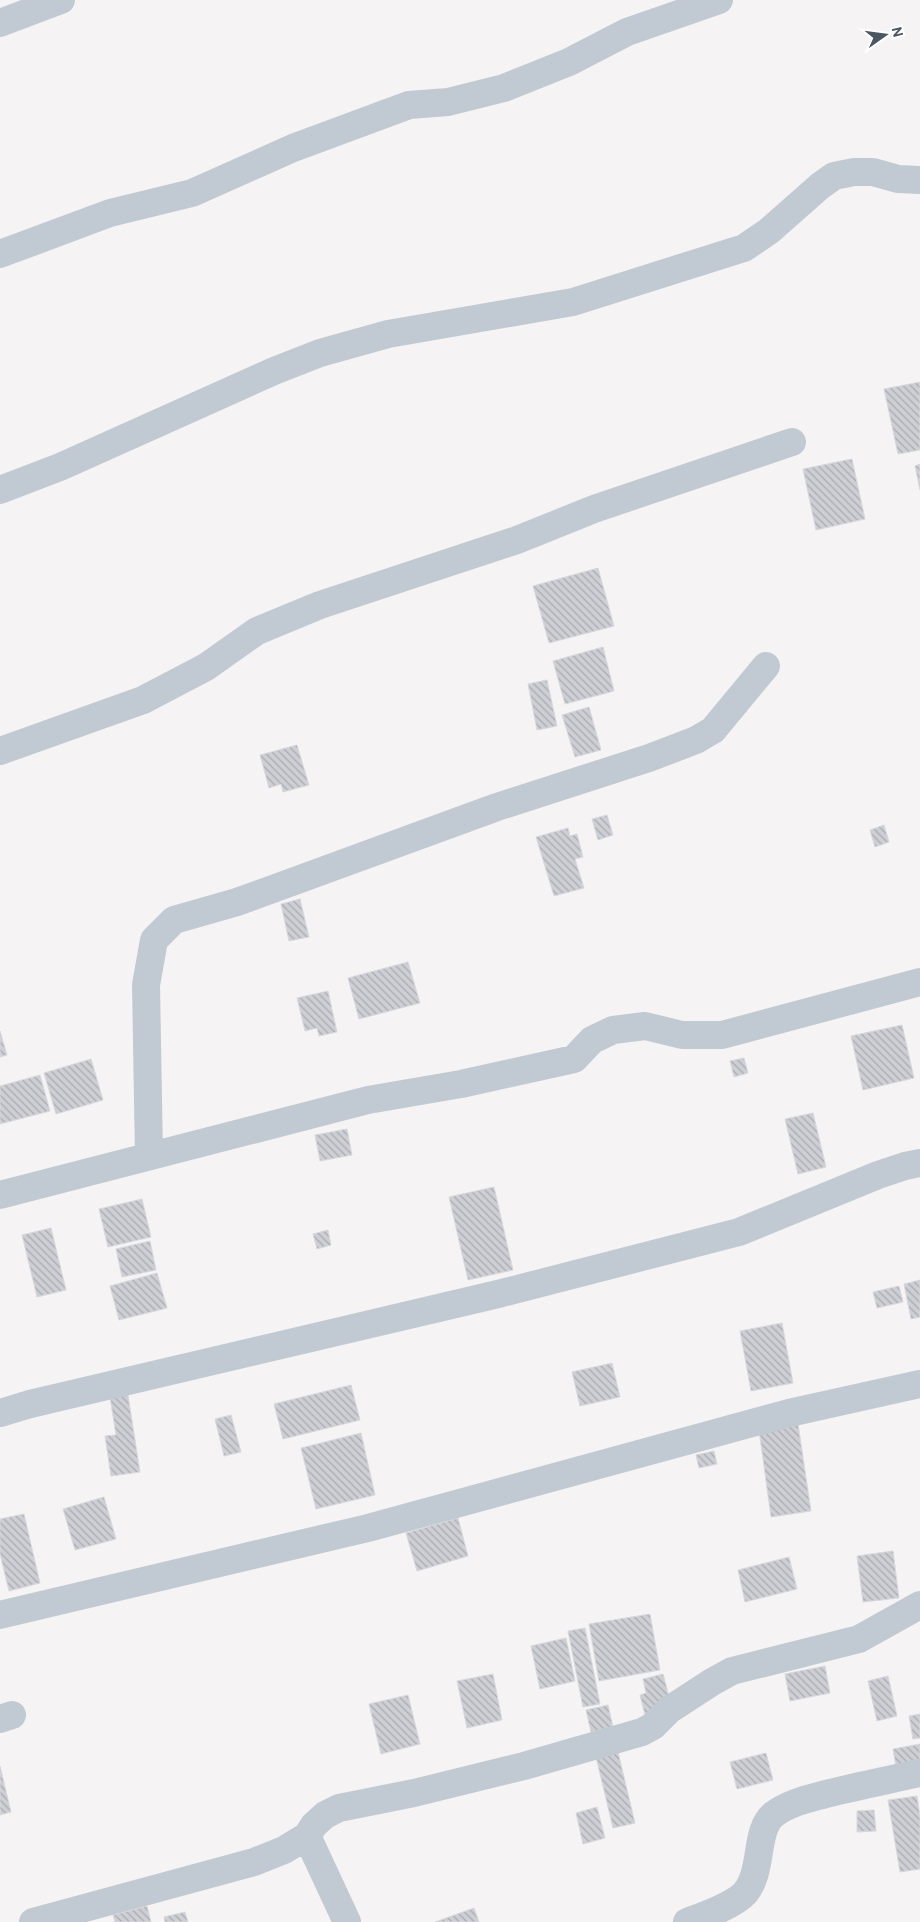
<svg xmlns="http://www.w3.org/2000/svg" width="920" height="1922" font-family="Overpass,sans-serif">
<defs>
<pattern id="building-back-hatch" width="6" height="6" patternUnits="userSpaceOnUse" patternTransform="scale(1.25)"><rect width="6" height="6" fill="#cdcfd5"/><path d="M-1 5l2 2M0 0l6 6M5-1l2 2" fill="none" stroke="#a8abb0"/></pattern>
</defs>
<rect width="100%" height="100%" fill="#f5f3f3"/>
<!-- building -->
<path fill="url(#building-back-hatch)" stroke="#d7d9de" d="M 920,382 L 920,450 L 898,454 L 884,389 Z
M 852,459 L 865,519 L 816,530 L 803,469 Z
M 920,464 L 920,490 L 915,466 Z
M 598,568 L 614,626 L 549,643 L 533,586 Z
M 603,647 L 614,691 L 565,704 L 553,661 Z
M 547,680 L 557,726 L 537,730 L 528,684 Z
M 589,707 L 601,750 L 575,757 L 562,715 Z
M 297,745 L 309,785 L 283,792 L 281,784 L 269,788 L 260,755 Z
M 607,815 L 613,835 L 598,840 L 592,819 Z
M 884,825 L 889,842 L 875,847 L 870,830 Z
M 568,828 L 570,836 L 577,834 L 583,857 L 575,859 L 584,888 L 554,896 L 536,837 Z
M 300,899 L 309,937 L 289,941 L 281,904 Z
M 408,962 L 420,1003 L 359,1019 L 348,978 Z
M 328,991 L 337,1032 L 319,1036 L 317,1028 L 305,1031 L 297,998 Z
M 902,1025 L 914,1078 L 863,1090 L 851,1036 Z
M 0,1031 L 7,1055 L 0,1057 Z
M 744,1058 L 748,1073 L 734,1077 L 730,1061 Z
M 91,1059 L 103,1100 L 56,1114 L 44,1073 Z
M 40,1075 L 50,1111 L 0,1124 L 0,1086 Z
M 813,1113 L 826,1167 L 798,1174 L 785,1119 Z
M 347,1129 L 352,1155 L 320,1161 L 315,1135 Z
M 494,1187 L 513,1270 L 468,1280 L 449,1197 Z
M 142,1199 L 151,1237 L 108,1247 L 99,1209 Z
M 51,1228 L 66,1290 L 37,1297 L 22,1235 Z
M 328,1230 L 331,1245 L 317,1249 L 313,1234 Z
M 150,1241 L 156,1270 L 122,1277 L 116,1249 Z
M 157,1273 L 167,1308 L 119,1320 L 110,1286 Z
M 920,1280 L 920,1317 L 911,1319 L 904,1284 Z
M 899,1286 L 903,1302 L 877,1308 L 873,1292 Z
M 782,1323 L 793,1383 L 751,1391 L 740,1331 Z
M 612,1363 L 620,1397 L 580,1406 L 572,1372 Z
M 351,1385 L 360,1420 L 283,1439 L 274,1404 Z
M 127,1389 L 140,1472 L 111,1476 L 105,1436 L 116,1435 L 109,1391 Z
M 231,1415 L 241,1452 L 224,1456 L 215,1419 Z
M 798,1424 L 811,1511 L 771,1517 L 759,1430 Z
M 361,1433 L 375,1495 L 316,1509 L 301,1448 Z
M 714,1451 L 717,1464 L 699,1468 L 696,1455 Z
M 104,1497 L 116,1539 L 75,1550 L 63,1509 Z
M 24,1514 L 40,1583 L 9,1591 L 0,1554 L 0,1519 Z
M 458,1518 L 468,1556 L 417,1571 L 406,1533 Z
M 893,1551 L 899,1598 L 863,1602 L 857,1556 Z
M 789,1557 L 797,1589 L 745,1602 L 738,1570 Z
M 650,1614 L 660,1670 L 599,1681 L 589,1624 Z
M 585,1628 L 600,1704 L 583,1707 L 568,1631 Z
M 566,1638 L 575,1681 L 540,1689 L 531,1646 Z
M 825,1666 L 830,1693 L 790,1701 L 785,1674 Z
M 493,1674 L 502,1720 L 467,1728 L 457,1681 Z
M 663,1674 L 672,1708 L 645,1715 L 640,1695 L 646,1693 L 643,1679 Z
M 888,1676 L 897,1716 L 877,1721 L 868,1681 Z
M 408,1695 L 420,1744 L 381,1754 L 369,1704 Z
M 608,1705 L 613,1727 L 591,1732 L 586,1710 Z
M 920,1714 L 920,1738 L 913,1739 L 909,1716 Z
M 920,1744 L 920,1762 L 896,1767 L 893,1749 Z
M 618,1752 L 635,1823 L 613,1828 L 596,1757 Z
M 766,1753 L 773,1780 L 737,1789 L 730,1762 Z
M 0,1766 L 11,1812 L 0,1815 Z
M 917,1796 L 920,1816 L 920,1869 L 900,1872 L 888,1800 Z
M 597,1807 L 605,1838 L 583,1844 L 576,1813 Z
M 874,1810 L 876,1831 L 857,1832 L 857,1811 Z
M 147,1906 L 151,1922 L 115,1922 L 113,1915 Z
M 474,1908 L 479,1922 L 435,1922 Z
M 185,1912 L 188,1922 L 165,1922 L 164,1917 Z"/>
<g fill="none" stroke-linecap="round" stroke-linejoin="round">
<!-- street -->
<path stroke="#c1cad2" stroke-width="28" d="M 0,23 L 61,0
M 0,254 L 110,213 L 192,193 L 293,148 L 409,105 L 448,102 L 504,88 L 569,62 L 627,32 L 719,0
M 0,490 L 60,467 L 274,371 L 320,353 L 388,334 L 573,302 L 744,248 L 769,231 L 820,186 L 834,176 L 854,172 L 873,172 L 898,179 L 920,180
M 0,751 L 143,700 L 206,667 L 257,631 L 320,605 L 517,540 L 594,509 L 792,442
M 149,1156 L 146,985 L 154,940 L 174,920 L 237,902 L 497,807 L 649,758 L 696,740 L 713,730 L 766,666
M 0,1195 L 368,1100 L 461,1084 L 574,1059 L 592,1040 L 613,1030 L 645,1026 L 682,1035 L 722,1035 L 920,982
M 0,1413 L 30,1404 L 498,1294 L 739,1232 L 878,1175 L 905,1166 L 920,1163
M 0,1615 L 368,1528 L 789,1413 L 920,1384
M 0,1719 L 12,1715
M 307,1836 L 347,1922
M 33,1922 L 254,1862 L 284,1850 L 307,1836 L 314,1825 L 325,1815 L 339,1808 L 414,1793 L 524,1766 L 642,1732 L 653,1726 L 669,1710 L 712,1682 L 732,1671 L 859,1639 L 920,1605
M 687,1922 C 703,1916 733,1906 745,1893 C 764,1870 754,1832 773,1815 C 788,1803 808,1799 826,1794 C 857,1786 889,1780 920,1773"/>
</g>
<!-- north arrow -->
<g transform="translate(885 35) rotate(76)" stroke="#ffffff" stroke-width="4" paint-order="stroke">
<path d="M0-4L9 19L0 12L-9 19Z" fill="#4a5661"/>
<text y="-8" font-size="14" font-weight="bold" text-anchor="middle" fill="#4a5661">N</text>
</g>
</svg>
